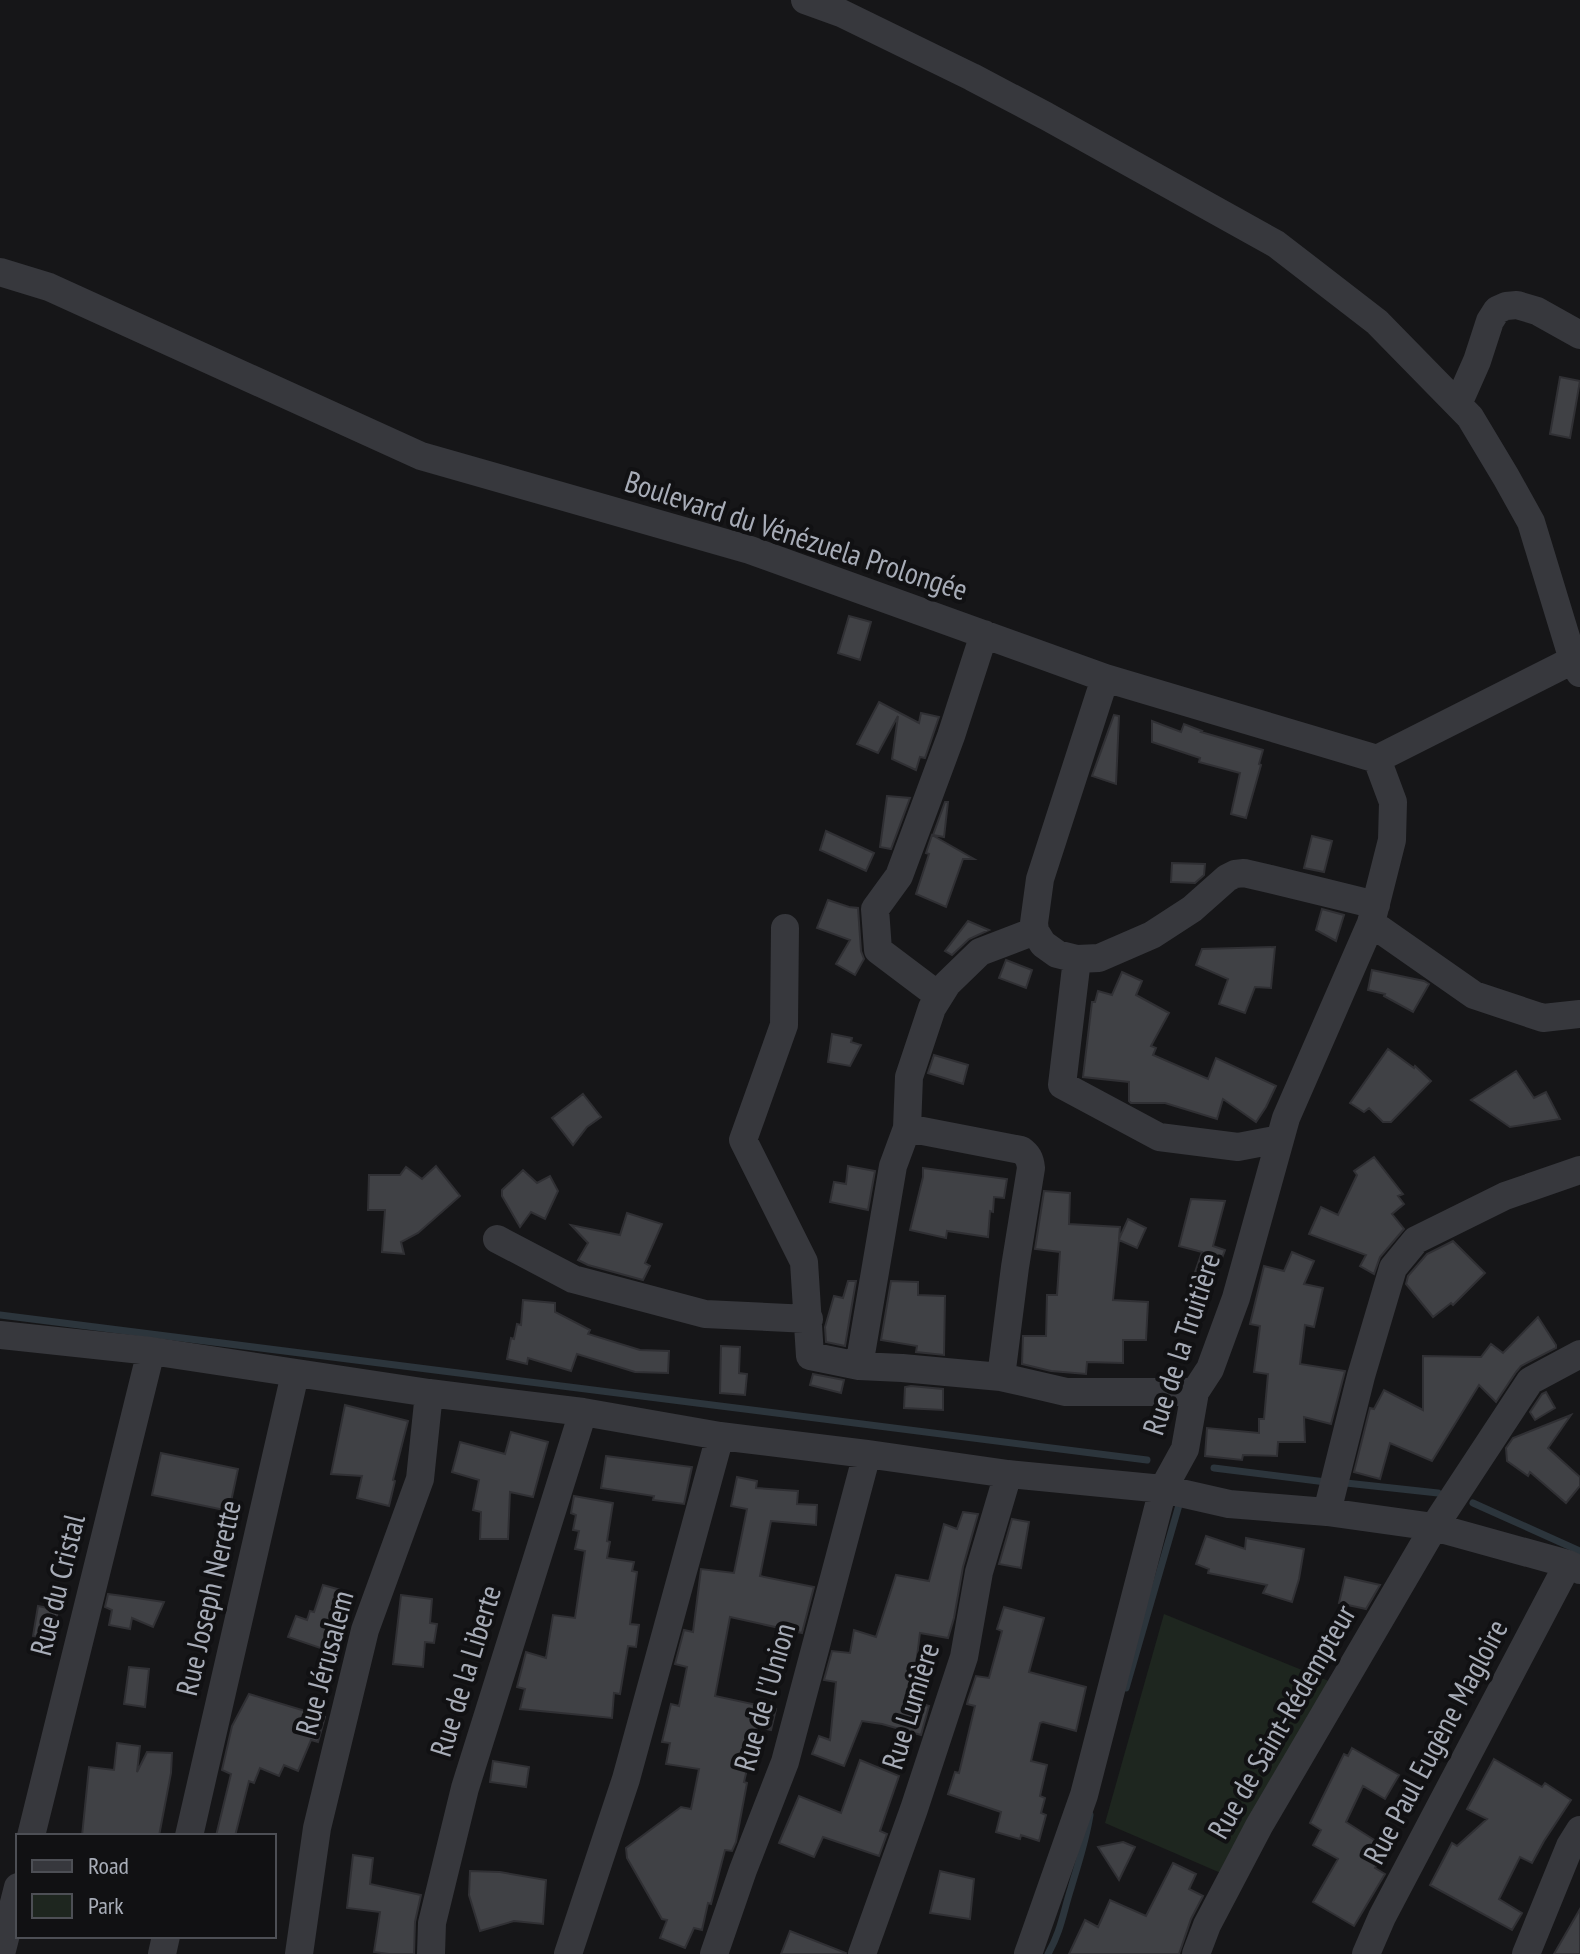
<svg xmlns="http://www.w3.org/2000/svg" width="1580" height="1954" font-family="'PT Sans Narrow',sans-serif">
<rect width="100%" height="100%" fill="#161618"/>
<!-- green -->
<path fill="#1e261f" d="M 1164,1614 L 1341,1686 L 1230,1877 L 1105,1823 Z"/>
<g fill="none" stroke-linecap="round" stroke-linejoin="round">
<!-- stream -->
<path stroke="#2c353c" stroke-width="7" d="M 0,1315 L 1147,1460
M 1214,1468 L 1326,1482
M 1346,1483 L 1438,1493
M 1473,1503 L 1580,1551
M 1126,1688 L 1179,1505
M 1048,1954 C 1061,1931 1063,1913 1071,1888 C 1078,1864 1086,1841 1090,1815"/>
</g>
<!-- building -->
<path fill="#404145" stroke="#303034" stroke-width="2" d="M 1560,377 L 1580,381 L 1570,438 L 1550,434 Z
M 849,616 L 871,622 L 860,660 L 838,653 Z
M 879,702 L 919,723 L 921,713 L 939,717 L 925,758 L 920,757 L 916,770 L 892,759 L 898,716 L 878,753 L 857,744 Z
M 1114,715 L 1119,716 L 1116,784 L 1092,776 Z
M 1152,721 L 1181,732 L 1184,724 L 1202,731 L 1201,732 L 1263,750 L 1259,764 L 1261,765 L 1246,818 L 1231,814 L 1240,773 L 1199,762 L 1200,758 L 1152,742 Z
M 887,796 L 910,798 L 891,849 L 880,847 Z
M 945,802 L 948,802 L 944,837 L 933,835 Z
M 826,831 L 874,853 L 866,871 L 820,850 Z
M 932,835 L 974,859 L 963,859 L 946,907 L 916,894 L 929,854 L 926,853 Z
M 1312,836 L 1332,841 L 1324,872 L 1304,868 Z
M 1172,863 L 1205,864 L 1204,875 L 1195,883 L 1171,882 Z
M 828,900 L 849,907 L 858,908 L 861,951 L 864,959 L 855,975 L 836,964 L 850,940 L 817,928 Z
M 1322,909 L 1344,915 L 1336,941 L 1316,930 Z
M 968,921 L 989,930 L 969,939 L 952,955 L 945,951 Z
M 1275,947 L 1271,988 L 1255,987 L 1245,1013 L 1219,1004 L 1228,979 L 1196,965 L 1202,949 Z
M 1006,960 L 1032,970 L 1026,988 L 999,978 Z
M 1372,970 L 1424,981 L 1429,984 L 1413,1012 L 1384,996 L 1385,994 L 1368,990 Z
M 1122,972 L 1142,981 L 1136,995 L 1169,1013 L 1151,1046 L 1156,1048 L 1153,1055 L 1208,1079 L 1216,1058 L 1276,1086 L 1266,1107 L 1256,1122 L 1223,1099 L 1217,1119 L 1165,1103 L 1131,1103 L 1129,1101 L 1129,1082 L 1083,1077 L 1092,1002 L 1095,1002 L 1098,991 L 1112,995 Z
M 832,1034 L 852,1038 L 851,1042 L 861,1045 L 850,1066 L 828,1062 Z
M 1388,1049 L 1414,1068 L 1415,1066 L 1431,1081 L 1391,1122 L 1383,1122 L 1369,1108 L 1364,1112 L 1350,1103 Z
M 934,1055 L 968,1065 L 963,1084 L 928,1073 Z
M 1516,1071 L 1534,1098 L 1546,1092 L 1560,1119 L 1510,1127 L 1471,1100 Z
M 583,1094 L 601,1117 L 587,1127 L 573,1145 L 552,1118 Z
M 1374,1157 L 1403,1194 L 1398,1196 L 1404,1204 L 1392,1214 L 1404,1229 L 1380,1257 L 1374,1274 L 1360,1266 L 1366,1255 L 1309,1234 L 1321,1207 L 1338,1215 L 1357,1175 L 1354,1171 Z
M 436,1166 L 460,1196 L 418,1233 L 401,1242 L 404,1254 L 382,1252 L 385,1210 L 368,1210 L 369,1175 L 400,1175 L 406,1167 L 422,1179 Z
M 848,1166 L 875,1171 L 868,1210 L 830,1202 L 834,1182 L 846,1184 Z
M 923,1168 L 1007,1179 L 1004,1198 L 994,1197 L 993,1212 L 990,1211 L 988,1237 L 947,1231 L 946,1238 L 910,1230 L 923,1177 Z
M 523,1170 L 537,1183 L 550,1176 L 558,1191 L 545,1219 L 531,1212 L 520,1227 L 502,1196 L 502,1190 Z
M 1044,1191 L 1070,1193 L 1069,1224 L 1120,1227 L 1119,1239 L 1128,1219 L 1146,1228 L 1137,1248 L 1119,1240 L 1113,1300 L 1148,1302 L 1146,1340 L 1123,1340 L 1123,1363 L 1087,1362 L 1086,1374 L 1051,1371 L 1022,1364 L 1023,1336 L 1046,1336 L 1047,1295 L 1057,1295 L 1060,1252 L 1035,1249 Z
M 1191,1199 L 1225,1201 L 1213,1246 L 1225,1250 L 1212,1284 L 1193,1278 L 1202,1252 L 1179,1246 Z
M 627,1213 L 662,1224 L 645,1263 L 650,1266 L 643,1280 L 588,1265 L 578,1260 L 588,1243 L 571,1225 L 620,1235 Z
M 1453,1241 L 1485,1273 L 1453,1305 L 1451,1303 L 1433,1317 L 1406,1284 L 1408,1276 L 1427,1254 Z
M 1292,1252 L 1314,1261 L 1304,1284 L 1323,1288 L 1314,1327 L 1305,1325 L 1300,1364 L 1345,1371 L 1331,1424 L 1304,1417 L 1305,1442 L 1278,1442 L 1277,1456 L 1243,1455 L 1242,1460 L 1205,1456 L 1207,1428 L 1259,1433 L 1259,1419 L 1264,1419 L 1268,1374 L 1254,1372 L 1260,1326 L 1250,1324 L 1264,1266 L 1284,1271 Z
M 848,1281 L 856,1281 L 845,1346 L 826,1342 L 825,1327 L 834,1296 L 843,1298 Z
M 891,1281 L 918,1282 L 918,1295 L 945,1296 L 944,1355 L 916,1352 L 917,1346 L 881,1340 Z
M 523,1300 L 555,1303 L 555,1312 L 590,1330 L 588,1334 L 640,1350 L 669,1351 L 668,1373 L 635,1372 L 577,1354 L 571,1371 L 528,1358 L 527,1364 L 507,1359 L 511,1338 L 514,1339 L 517,1324 L 521,1325 Z
M 1538,1317 L 1556,1345 L 1556,1348 L 1521,1366 L 1516,1372 L 1496,1402 L 1479,1385 L 1432,1461 L 1390,1443 L 1380,1479 L 1354,1472 L 1370,1408 L 1374,1409 L 1384,1390 L 1423,1410 L 1423,1356 L 1481,1357 L 1491,1344 L 1503,1353 Z
M 721,1346 L 740,1347 L 739,1373 L 747,1374 L 745,1395 L 720,1393 Z
M 813,1374 L 844,1380 L 841,1393 L 810,1385 Z
M 911,1386 L 943,1389 L 943,1410 L 904,1408 L 905,1387 Z
M 1546,1392 L 1555,1408 L 1535,1420 L 1530,1412 L 1542,1394 Z
M 345,1405 L 408,1421 L 393,1480 L 395,1481 L 389,1506 L 357,1498 L 362,1476 L 331,1474 Z
M 1571,1415 L 1548,1448 L 1580,1477 L 1580,1486 L 1566,1503 L 1530,1472 L 1528,1476 L 1507,1461 L 1506,1448 L 1513,1438 Z
M 511,1432 L 548,1442 L 533,1497 L 510,1492 L 508,1539 L 480,1539 L 481,1512 L 473,1510 L 479,1480 L 452,1472 L 460,1442 L 505,1454 Z
M 161,1453 L 238,1469 L 229,1511 L 152,1495 Z
M 606,1456 L 692,1467 L 684,1504 L 653,1500 L 654,1496 L 601,1488 Z
M 737,1477 L 757,1481 L 756,1488 L 798,1491 L 797,1504 L 817,1505 L 816,1525 L 771,1521 L 760,1576 L 814,1587 L 802,1633 L 730,1617 L 715,1696 L 776,1709 L 771,1730 L 757,1727 L 744,1782 L 747,1783 L 736,1842 L 732,1851 L 725,1850 L 711,1904 L 708,1903 L 702,1930 L 694,1928 L 685,1948 L 660,1938 L 667,1920 L 662,1919 L 627,1858 L 626,1848 L 681,1807 L 691,1809 L 699,1769 L 666,1764 L 670,1743 L 662,1742 L 671,1704 L 679,1706 L 687,1667 L 675,1664 L 684,1630 L 693,1632 L 701,1569 L 734,1573 L 747,1509 L 731,1506 Z
M 574,1496 L 613,1503 L 607,1541 L 610,1542 L 607,1558 L 634,1562 L 632,1571 L 637,1572 L 630,1624 L 639,1625 L 636,1647 L 628,1646 L 620,1694 L 614,1693 L 612,1718 L 520,1709 L 525,1689 L 517,1687 L 526,1652 L 546,1658 L 553,1615 L 575,1618 L 585,1551 L 575,1549 L 579,1531 L 573,1530 L 576,1515 L 571,1513 Z
M 963,1512 L 978,1514 L 963,1567 L 954,1618 L 948,1638 L 920,1633 L 915,1673 L 928,1676 L 922,1704 L 929,1706 L 921,1735 L 882,1724 L 862,1721 L 844,1766 L 812,1754 L 819,1736 L 830,1740 L 836,1682 L 824,1680 L 832,1651 L 850,1653 L 854,1630 L 876,1637 L 896,1575 L 929,1581 L 944,1524 L 957,1529 Z
M 1012,1519 L 1029,1522 L 1021,1568 L 999,1564 Z
M 1206,1536 L 1245,1549 L 1246,1538 L 1304,1549 L 1299,1579 L 1292,1602 L 1263,1593 L 1267,1585 L 1208,1573 L 1209,1569 L 1196,1564 Z
M 1345,1577 L 1380,1585 L 1366,1609 L 1339,1603 Z
M 323,1585 L 355,1594 L 335,1653 L 288,1637 L 296,1616 L 307,1620 L 310,1611 L 314,1612 Z
M 108,1594 L 123,1596 L 164,1602 L 153,1627 L 132,1618 L 130,1629 L 109,1625 L 112,1610 L 105,1607 Z
M 401,1595 L 432,1599 L 430,1623 L 437,1624 L 434,1643 L 425,1642 L 423,1667 L 393,1664 Z
M 38,1606 L 58,1610 L 53,1640 L 33,1636 Z
M 1004,1607 L 1044,1618 L 1029,1672 L 1086,1687 L 1076,1731 L 1043,1722 L 1040,1723 L 1031,1761 L 1047,1765 L 1040,1796 L 1045,1798 L 1041,1813 L 1046,1815 L 1039,1841 L 1021,1835 L 1020,1839 L 996,1832 L 1001,1812 L 948,1794 L 955,1772 L 959,1773 L 975,1706 L 967,1704 L 968,1700 L 976,1676 L 989,1678 L 1002,1631 L 997,1629 Z
M 129,1667 L 149,1669 L 145,1707 L 124,1704 Z
M 249,1694 L 325,1717 L 318,1742 L 311,1740 L 298,1771 L 284,1765 L 279,1776 L 260,1768 L 254,1783 L 249,1781 L 235,1836 L 216,1836 L 231,1774 L 222,1770 L 232,1726 Z
M 117,1743 L 140,1746 L 137,1772 L 147,1752 L 172,1753 L 171,1773 L 159,1836 L 82,1836 L 89,1767 L 114,1770 Z
M 1352,1748 L 1399,1775 L 1385,1799 L 1363,1786 L 1346,1822 L 1387,1848 L 1375,1868 L 1385,1874 L 1354,1926 L 1313,1902 L 1338,1859 L 1313,1845 L 1321,1830 L 1310,1823 L 1344,1754 L 1348,1756 Z
M 1494,1759 L 1542,1787 L 1545,1783 L 1571,1800 L 1544,1841 L 1532,1863 L 1520,1857 L 1499,1899 L 1522,1913 L 1512,1930 L 1430,1885 L 1452,1843 L 1457,1846 L 1487,1819 L 1467,1809 Z
M 860,1760 L 899,1776 L 880,1831 L 887,1834 L 879,1856 L 823,1837 L 814,1857 L 779,1843 L 799,1796 L 841,1813 Z
M 493,1761 L 529,1767 L 526,1787 L 490,1782 Z
M 1123,1842 L 1135,1847 L 1119,1880 L 1098,1847 Z
M 353,1855 L 373,1858 L 370,1884 L 421,1895 L 415,1922 L 414,1954 L 389,1954 L 374,1952 L 380,1912 L 347,1908 Z
M 1173,1863 L 1196,1874 L 1189,1889 L 1203,1896 L 1191,1919 L 1179,1954 L 1069,1954 L 1085,1920 L 1098,1927 L 1110,1900 L 1146,1916 Z
M 470,1871 L 500,1872 L 546,1880 L 543,1924 L 514,1921 L 480,1931 L 469,1895 Z
M 940,1871 L 974,1879 L 970,1919 L 930,1913 Z
M 1580,1909 L 1580,1954 L 1554,1954 Z
M 790,1931 L 846,1953 L 845,1954 L 781,1954 Z"/>
<g fill="none" stroke-linecap="round" stroke-linejoin="round">
<!-- minor -->
<path stroke="#37383d" stroke-width="28" d="M 805,0 L 841,13 L 972,77 L 1046,116 L 1276,244 L 1377,322 L 1470,417 L 1506,477 L 1531,522 L 1573,660 L 1580,673
M 0,272 L 49,287 L 421,456 L 750,550 L 1105,678 L 1377,759 L 1573,660
M 1458,404 L 1477,361 L 1490,321 L 1497,310 L 1506,306 L 1517,305 L 1537,311 L 1580,335
M 1105,678 L 1040,879 L 1034,923 L 1035,931 L 1043,944 L 1057,954 L 1077,959 L 1099,958 L 1152,935 L 1192,909 L 1227,878 L 1235,874 L 1244,873 L 1270,879 L 1376,905
M 1371,923 L 1474,995 L 1543,1018 L 1580,1014
M 785,928 L 784,1025 L 743,1140 L 804,1262 L 810,1356 L 859,1366 L 902,1368 L 1001,1377 L 1066,1392 L 1195,1392
M 1077,959 L 1062,1085 L 1159,1137 L 1238,1147 L 1280,1139
M 939,996 L 878,950 L 875,909 L 899,876 L 951,736 L 984,634
M 907,1128 L 1021,1150 C 1028,1155 1030,1159 1031,1168 L 1015,1267 L 1001,1377
M 497,1239 L 573,1279 L 705,1314 L 809,1319
M 0,1335 L 151,1351 L 429,1393 L 583,1412 L 720,1436 L 867,1454 L 1008,1474 L 1163,1489 L 1229,1504 L 1327,1512 L 1434,1527 L 1568,1564 L 1580,1570
M 859,1366 L 893,1166 L 907,1128 L 909,1077 L 932,1008 L 947,984 L 980,952 L 1035,931
M 1327,1512 L 1361,1376 L 1393,1268 L 1416,1240 L 1505,1196 L 1580,1170
M 31,1836 L 151,1351
M 189,1836 L 295,1374
M 1,1954 L 18,1887
M 162,1954 L 166,1936
M 299,1954 L 317,1828 L 365,1630 L 420,1479 L 429,1393
M 431,1954 L 432,1923 L 465,1788 L 583,1412
M 568,1954 L 626,1779 L 720,1436
M 714,1954 L 743,1870 L 785,1762 L 867,1454
M 862,1954 L 914,1809 L 964,1657 L 979,1572 L 1008,1474
M 1028,1954 L 1084,1795 L 1163,1489 L 1185,1449 L 1195,1392 L 1210,1369 L 1236,1298 L 1286,1118 L 1371,923 L 1392,840 L 1393,802 L 1377,759
M 1196,1954 L 1207,1925 L 1259,1826 L 1434,1527 L 1530,1381 L 1580,1354
M 1366,1954 L 1382,1917 L 1568,1564
M 1526,1954 L 1570,1846 L 1580,1830"/>
</g>
<g text-anchor="middle" stroke-width="8" stroke-linejoin="round" paint-order="stroke">
<!-- street labels -->
<g font-size="30" fill="#a8adb8" stroke="#111113">
<text transform="translate(796 536) rotate(18)" y="10">Boulevard du Vénézuela Prolongée</text>
<text transform="translate(1182 1344) rotate(-72)" y="10">Rue de la Truitière</text>
<text transform="translate(58 1585) rotate(-76)" y="10">Rue du Cristal</text>
<text transform="translate(209 1598) rotate(-77)" y="10">Rue Joseph Nerette</text>
<text transform="translate(325 1663) rotate(-75)" y="10">Rue Jérusalem</text>
<text transform="translate(466 1671) rotate(-73)" y="10">Rue de la Liberte</text>
<text transform="translate(765 1697) rotate(-74)" y="10">Rue de l'Union</text>
<text transform="translate(911 1706) rotate(-73)" y="10">Rue Lumière</text>
<text transform="translate(1282 1722) rotate(-60)" y="10">Rue de Saint-Rédempteur</text>
<text transform="translate(1436 1742) rotate(-62)" y="10">Rue Paul Eugène Magloire</text>
</g>
</g>
<!-- legend -->
<rect x="16" y="1834" width="260" height="104" fill="#111113" stroke="#4d4f55" stroke-width="2"/>
<rect x="32" y="1860" width="40" height="12" fill="#37383d" stroke="#4d4f55" stroke-width="2"/>
<text x="88" y="1874" font-size="24" fill="#a8adb8">Road</text>
<rect x="32" y="1894" width="40" height="24" fill="#1e261f" stroke="#4d4f55" stroke-width="2"/>
<text x="88" y="1914" font-size="24" fill="#a8adb8">Park</text>
</svg>
